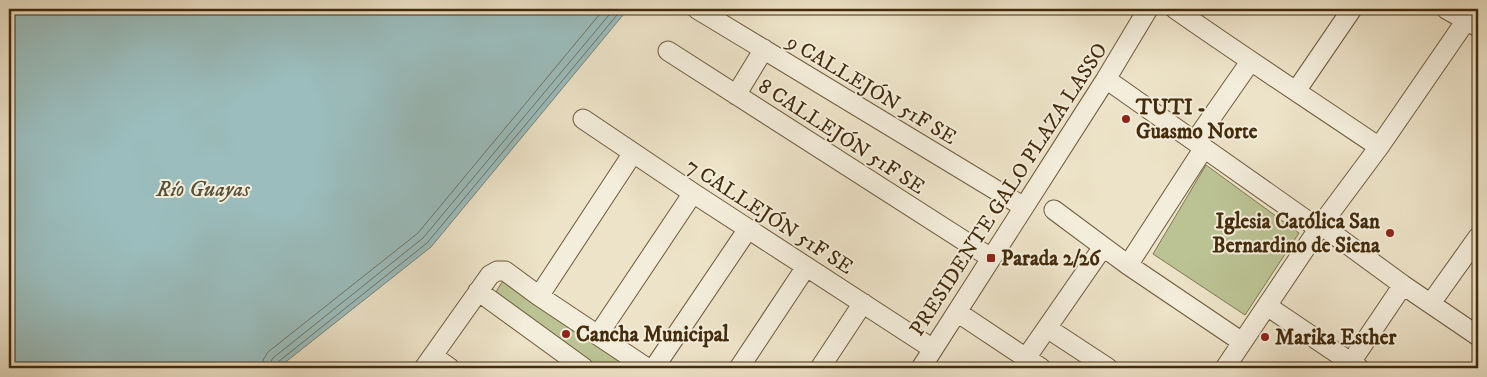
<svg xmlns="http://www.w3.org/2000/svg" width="1487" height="377" font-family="'IM FELL DW Pica',serif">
<rect width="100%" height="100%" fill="#ede3c8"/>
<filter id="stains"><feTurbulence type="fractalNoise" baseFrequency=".004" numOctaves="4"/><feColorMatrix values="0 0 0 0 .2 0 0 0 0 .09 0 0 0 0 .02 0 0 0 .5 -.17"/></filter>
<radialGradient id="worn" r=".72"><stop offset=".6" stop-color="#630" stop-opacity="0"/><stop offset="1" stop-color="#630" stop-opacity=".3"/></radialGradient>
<!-- green -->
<path fill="#bbc394" stroke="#7f7750" d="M 1206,165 L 1299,233 L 1245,315 L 1153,254 Z
M 506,276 L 627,358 L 621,368 L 589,368 L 492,298 Z"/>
<!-- water -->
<path fill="#9bbdbd" stroke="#788376" d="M 9,9 L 628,9 L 431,247 L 278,368 L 9,368 Z"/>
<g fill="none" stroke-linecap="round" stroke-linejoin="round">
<!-- shore -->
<path stroke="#6f7464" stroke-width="1" d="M 262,368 L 263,360 L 268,352 L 418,233 L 604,9
M 269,368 L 270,363 L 273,358 L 423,238 L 614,9
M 275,368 L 278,362 L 427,243 L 622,9"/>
<!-- minor casing -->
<g stroke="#6e593b" stroke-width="21">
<path id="minor" d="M 697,9 L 1024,207
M 1175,9 C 1242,56 1311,101 1379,147
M 1446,9 L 1478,27
M 668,51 L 991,258
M 1106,79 L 1319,229
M 1296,91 L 1352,9
M 736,95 L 764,49
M 583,119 L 693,193 L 933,349
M 1195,141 L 1250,62
M 1054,210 L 1128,265 L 1242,342
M 1321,225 L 1403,285 L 1478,336
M 1128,265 L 1204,148
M 478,291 L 584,368
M 539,296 L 633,153
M 1431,303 L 1478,237
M 1267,306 L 1359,368
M 957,312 L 1041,368
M 1047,328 L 1108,368
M 598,335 L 693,193
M 433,356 L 450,368
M 1026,358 L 1103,247
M 424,368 L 490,275 L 497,271 L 505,271 L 539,296 L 647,368
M 654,368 L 748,229
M 739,368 L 806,267
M 820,368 L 863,303
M 921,368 L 1106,79 L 1148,9
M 1225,368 L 1321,225 L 1379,147 L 1474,9
M 1347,368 L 1403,285"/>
</g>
<!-- minor -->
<use href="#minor" stroke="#f3eddb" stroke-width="19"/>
</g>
<!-- markers -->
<g fill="#8f2418" stroke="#f3eddb" stroke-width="2">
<circle cx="1126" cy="119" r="5"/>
<circle cx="1390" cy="233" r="5"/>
<rect x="986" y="253" width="10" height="10" rx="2.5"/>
<circle cx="566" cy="334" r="5"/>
<circle cx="1265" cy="337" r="5"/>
</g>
<g text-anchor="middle" stroke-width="4" stroke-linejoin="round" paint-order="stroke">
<!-- street labels -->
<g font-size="21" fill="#432b0c" stroke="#f3eddb">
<text transform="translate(872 89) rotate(31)" y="7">9 CALLEJÓN 51F SE</text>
<text transform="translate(842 136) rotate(33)" y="7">8 CALLEJÓN 51F SE</text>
<text transform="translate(1008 189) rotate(-57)" y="7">PRESIDENTE GALO PLAZA LASSO</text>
<text transform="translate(770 216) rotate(33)" y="7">7 CALLEJÓN 51F SE</text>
</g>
<!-- poi labels -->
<g font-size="21" font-weight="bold" fill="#432b0c" stroke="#f3eddb" text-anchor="start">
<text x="1136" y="114">TUTI -<tspan x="1136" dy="24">Guasmo Norte</tspan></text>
<text x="1380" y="228" text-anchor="end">Iglesia Católica San<tspan x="1380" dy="24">Bernardino de Siena</tspan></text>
<text x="1001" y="265">Parada 2/26</text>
<text x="576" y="341">Cancha Municipal</text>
<text x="1275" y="344">Marika Esther</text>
</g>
<!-- water labels -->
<g font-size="22" font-style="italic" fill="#595038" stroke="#f3eddb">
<text x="203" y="196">Río Guayas</text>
</g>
</g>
<!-- margin -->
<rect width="1487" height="377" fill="none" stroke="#ede3c8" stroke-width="30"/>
<rect x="10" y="10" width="1467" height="357" fill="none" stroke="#432b0c" stroke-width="2.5"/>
<rect x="15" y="15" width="1457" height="347" fill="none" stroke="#432b0c"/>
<rect width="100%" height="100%" filter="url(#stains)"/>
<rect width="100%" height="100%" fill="url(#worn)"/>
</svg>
